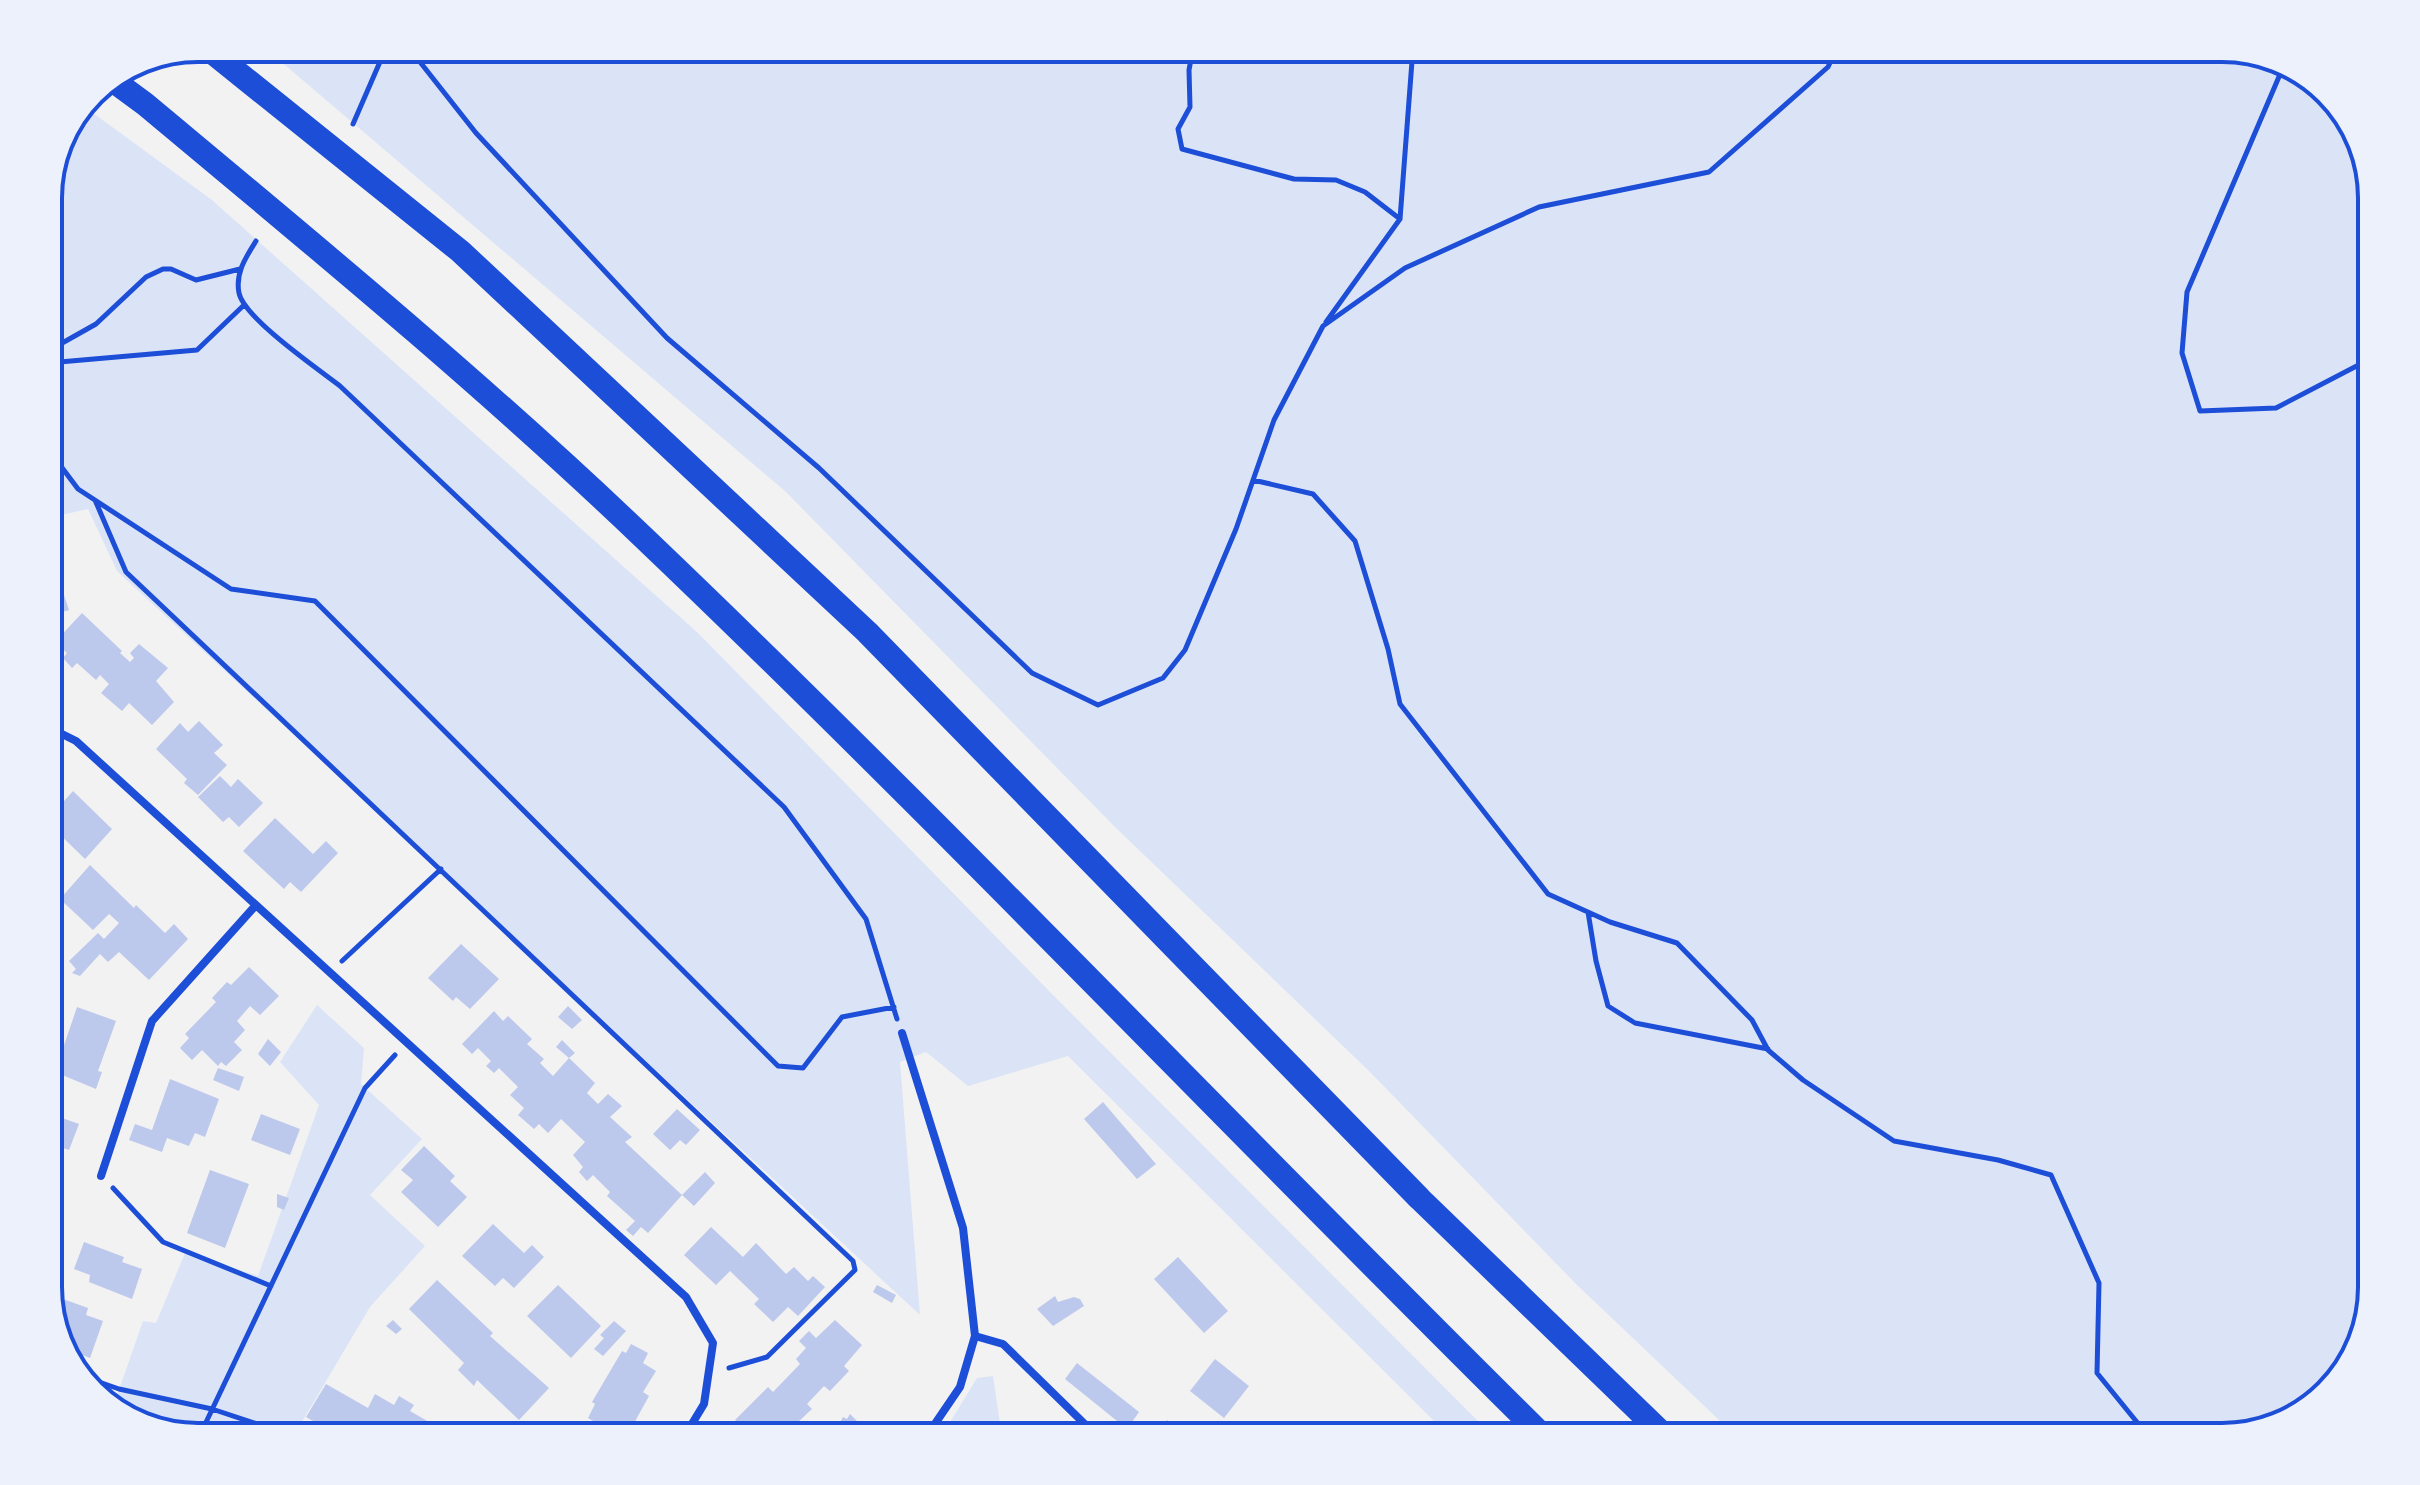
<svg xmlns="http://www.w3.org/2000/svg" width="2420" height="1485" font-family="Literata,serif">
<rect width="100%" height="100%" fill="#f2f2f2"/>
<!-- green -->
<path fill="#dbe4f7" d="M 265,48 L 2222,48 L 2297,68 L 2352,123 L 2372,189 L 2372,1287 L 2352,1362 L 2297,1417 L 2222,1437 L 1737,1437 L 1577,1285 L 1370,1072 L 1115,827 L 786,492 Z
M 85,107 L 212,200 L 698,633 L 1052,994 L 1481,1424 L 1469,1437 L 1450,1437 L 1068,1056 L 968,1086 L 926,1052 L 900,1062 L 920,1315 L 117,571 L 88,509 L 48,518 L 48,189 Z
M 317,1005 L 364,1048 L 361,1084 L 422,1139 L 370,1195 L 425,1246 L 370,1307 L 293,1437 L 198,1437 L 123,1417 L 113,1407 L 143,1321 L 156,1323 L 185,1253 L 258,1276 L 319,1105 L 280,1062 Z
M 993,1376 L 1002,1437 L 941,1437 L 977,1378 Z"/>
<!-- building -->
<path fill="#bdc9ec" d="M 57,574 L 69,610 L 48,616 L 48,577 Z
M 82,613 L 122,651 L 120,653 L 130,662 L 134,658 L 130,653 L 139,644 L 168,668 L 156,681 L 174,702 L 152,725 L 129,703 L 122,711 L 101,693 L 109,684 L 100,675 L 96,680 L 77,663 L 72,668 L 63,658 L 67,653 L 55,642 Z
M 199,721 L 223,745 L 214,753 L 227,765 L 198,795 L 184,783 L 187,779 L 156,749 L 180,723 L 188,732 Z
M 220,776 L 231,787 L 238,779 L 263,803 L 239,827 L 229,817 L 223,822 L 198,797 Z
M 73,791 L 112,829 L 85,859 L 48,823 L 48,819 Z
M 275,818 L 313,854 L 326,841 L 338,853 L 301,892 L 290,882 L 284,889 L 243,851 Z
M 90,865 L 134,908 L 136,905 L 165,933 L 174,924 L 188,939 L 149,980 L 119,952 L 108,962 L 100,954 L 80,976 L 72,973 L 76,969 L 69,961 L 98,933 L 104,939 L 119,923 L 109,914 L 93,930 L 60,899 Z
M 461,944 L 499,979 L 470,1009 L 456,997 L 453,1001 L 428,978 Z
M 249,967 L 279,996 L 260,1015 L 250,1006 L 237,1021 L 245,1030 L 234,1042 L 242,1050 L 226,1066 L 221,1062 L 218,1066 L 202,1050 L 192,1060 L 180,1048 L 189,1038 L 185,1034 L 216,1002 L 212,998 L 227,982 L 231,985 Z
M 568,1006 L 582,1020 L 572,1029 L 558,1017 Z
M 77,1007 L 116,1021 L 98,1071 L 102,1072 L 96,1089 L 55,1072 Z
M 494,1011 L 503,1021 L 508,1016 L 532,1039 L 527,1044 L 544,1059 L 540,1063 L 553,1076 L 569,1058 L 595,1083 L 587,1093 L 598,1104 L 608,1094 L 622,1106 L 610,1117 L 632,1137 L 625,1142 L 682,1195 L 648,1233 L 641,1227 L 633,1236 L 626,1230 L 635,1221 L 607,1196 L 610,1192 L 593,1175 L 587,1181 L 579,1172 L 583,1167 L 573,1155 L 585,1142 L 561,1119 L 548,1133 L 539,1124 L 534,1129 L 518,1115 L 524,1108 L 510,1095 L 518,1087 L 499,1068 L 494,1073 L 486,1066 L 491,1061 L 478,1048 L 472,1054 L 462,1044 Z
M 268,1039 L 281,1052 L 270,1066 L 258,1054 Z
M 562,1040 L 575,1053 L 569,1058 L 556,1047 Z
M 218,1068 L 244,1077 L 239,1091 L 213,1080 Z
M 170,1079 L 219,1099 L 205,1137 L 195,1133 L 189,1146 L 167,1138 L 162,1152 L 129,1140 L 135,1124 L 152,1130 Z
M 1103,1102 L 1156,1164 L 1137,1179 L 1084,1119 Z
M 677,1109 L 700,1130 L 686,1145 L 680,1140 L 670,1150 L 653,1134 Z
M 48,1113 L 79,1124 L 69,1150 L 48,1143 Z
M 261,1114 L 300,1129 L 290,1155 L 251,1140 Z
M 424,1146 L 455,1176 L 450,1181 L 467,1197 L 438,1227 L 401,1192 L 413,1180 L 401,1170 Z
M 48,1156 L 58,1160 L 52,1177 L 59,1180 L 49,1207 Z
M 210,1170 L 249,1184 L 225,1248 L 187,1233 Z
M 705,1172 L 715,1183 L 694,1206 L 682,1195 Z
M 277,1194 L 289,1198 L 284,1210 L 277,1207 Z
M 493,1224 L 524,1253 L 532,1245 L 544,1257 L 514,1288 L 503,1278 L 495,1286 L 462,1256 Z
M 711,1227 L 743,1257 L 756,1243 L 786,1274 L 794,1267 L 808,1281 L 813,1276 L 825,1287 L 798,1316 L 788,1307 L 773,1322 L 754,1304 L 759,1299 L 730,1271 L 716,1285 L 684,1255 Z
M 84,1242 L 124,1257 L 122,1262 L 142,1269 L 132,1299 L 89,1282 L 90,1275 L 74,1269 Z
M 1178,1257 L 1228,1311 L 1204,1333 L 1154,1279 Z
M 437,1280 L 493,1333 L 490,1336 L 549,1388 L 519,1420 L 477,1380 L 474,1386 L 458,1370 L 464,1363 L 409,1309 Z
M 558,1285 L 601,1326 L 571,1358 L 527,1316 Z
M 877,1285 L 896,1295 L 892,1303 L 873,1292 Z
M 49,1294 L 88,1308 L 86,1315 L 103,1321 L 90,1358 L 64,1348 Z
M 1055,1296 L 1058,1302 L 1074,1297 L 1080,1299 L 1084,1306 L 1053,1326 L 1037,1309 Z
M 393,1320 L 402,1329 L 396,1334 L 386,1326 Z
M 835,1320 L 862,1345 L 844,1366 L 849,1371 L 830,1391 L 824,1386 L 807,1404 L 812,1409 L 782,1437 L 776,1434 L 773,1437 L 753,1437 L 735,1420 L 768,1387 L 773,1392 L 800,1364 L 796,1359 L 806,1348 L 799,1341 L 809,1331 L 816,1338 Z
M 614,1321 L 626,1331 L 603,1356 L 594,1349 L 604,1338 L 600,1335 Z
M 631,1344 L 648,1353 L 643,1363 L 656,1371 L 643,1392 L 649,1396 L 633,1425 L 635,1427 L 629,1437 L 620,1437 L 588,1418 L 595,1404 L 592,1402 L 622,1351 L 626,1353 Z
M 1215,1359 L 1249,1386 L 1224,1418 L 1190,1391 Z
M 1077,1363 L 1139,1412 L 1127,1429 L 1065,1379 Z
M 326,1384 L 368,1408 L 375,1394 L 394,1405 L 399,1396 L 414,1405 L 410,1411 L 455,1437 L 395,1437 L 380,1428 L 375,1437 L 360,1437 L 354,1434 L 353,1437 L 341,1437 L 306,1417 Z
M 850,1414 L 857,1421 L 849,1433 L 838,1426 L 843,1417 L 847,1419 Z
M 1167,1420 L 1189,1437 L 1155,1437 Z"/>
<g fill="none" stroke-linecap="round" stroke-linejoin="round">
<!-- path -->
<path stroke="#1d4ed8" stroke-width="5" d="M 409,48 L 476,133 L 667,338 L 819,468 L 1032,673 L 1098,705 L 1163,678 L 1185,650 L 1236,529 L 1274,420 L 1323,326 L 1405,268 L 1539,207 L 1709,172 L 1828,67 L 1837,48
M 1193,48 L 1189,70 L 1190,107 L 1178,129 L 1182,149 L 1294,179 L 1336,180 L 1365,192 L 1400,219
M 2284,65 L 2187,292 L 2182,353 L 2200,411 L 2276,408 L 2372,358
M 353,124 L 386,48
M 256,241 C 246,257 235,273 239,293 C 244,318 318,369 340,386 L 784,807 L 866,919 L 897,1019
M 1326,322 L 1400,219 L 1413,48
M 48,351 L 96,324 L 146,277 L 163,269 L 171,269 L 196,280 L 240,269
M 48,363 L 197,350 L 244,305
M 48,449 L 78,489 L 231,589 L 315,601 L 778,1066 L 803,1068 L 842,1017 L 894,1007
M 1253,480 L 1313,494 L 1355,541 L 1388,649 L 1400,704 L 1548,894 L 1610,922 L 1677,943 L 1752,1020 L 1768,1050 L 1803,1080 L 1894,1141 L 1998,1160 L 2051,1175 L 2099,1283 L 2097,1373 L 2149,1437
M 95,500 L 126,572 L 853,1261 L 855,1270 L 767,1357 L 729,1368
M 1588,912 L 1596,961 L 1608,1006 L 1635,1023 L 1768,1049
M 342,961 L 441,869
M 113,1188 L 163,1242 L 271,1286
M 82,1376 L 119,1389 L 212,1409 L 296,1437
M 199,1437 L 365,1088 L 395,1055"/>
<!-- minor -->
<path stroke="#1d4ed8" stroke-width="8" d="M 48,727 L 76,741 L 686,1297 L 713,1343 L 704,1404 L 684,1437
M 902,1033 L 963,1228 L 975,1336 L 960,1387 L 926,1437
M 101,1176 L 152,1021 L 256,905
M 975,1336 L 1003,1344 L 1098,1437"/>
<!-- motorway -->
<path stroke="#1d4ed8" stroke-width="24" d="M 207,48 L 460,251 L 867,632 L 1420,1199 L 1666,1437
M 111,79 L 145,104 C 314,245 484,385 643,537 C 950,830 1242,1139 1544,1437"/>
</g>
<!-- crop -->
<path d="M0 0H2420V1485H0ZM198 62H2222A136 136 0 0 1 2358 198V1287A136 136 0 0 1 2222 1423H198A136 136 0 0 1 62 1287V198A136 136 0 0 1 198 62Z" fill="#edf1fc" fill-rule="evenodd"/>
<path fill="none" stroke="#1d4ed8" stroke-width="4" d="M198 62H2222A136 136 0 0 1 2358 198V1287A136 136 0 0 1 2222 1423H198A136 136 0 0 1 62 1287V198A136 136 0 0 1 198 62Z"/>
</svg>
